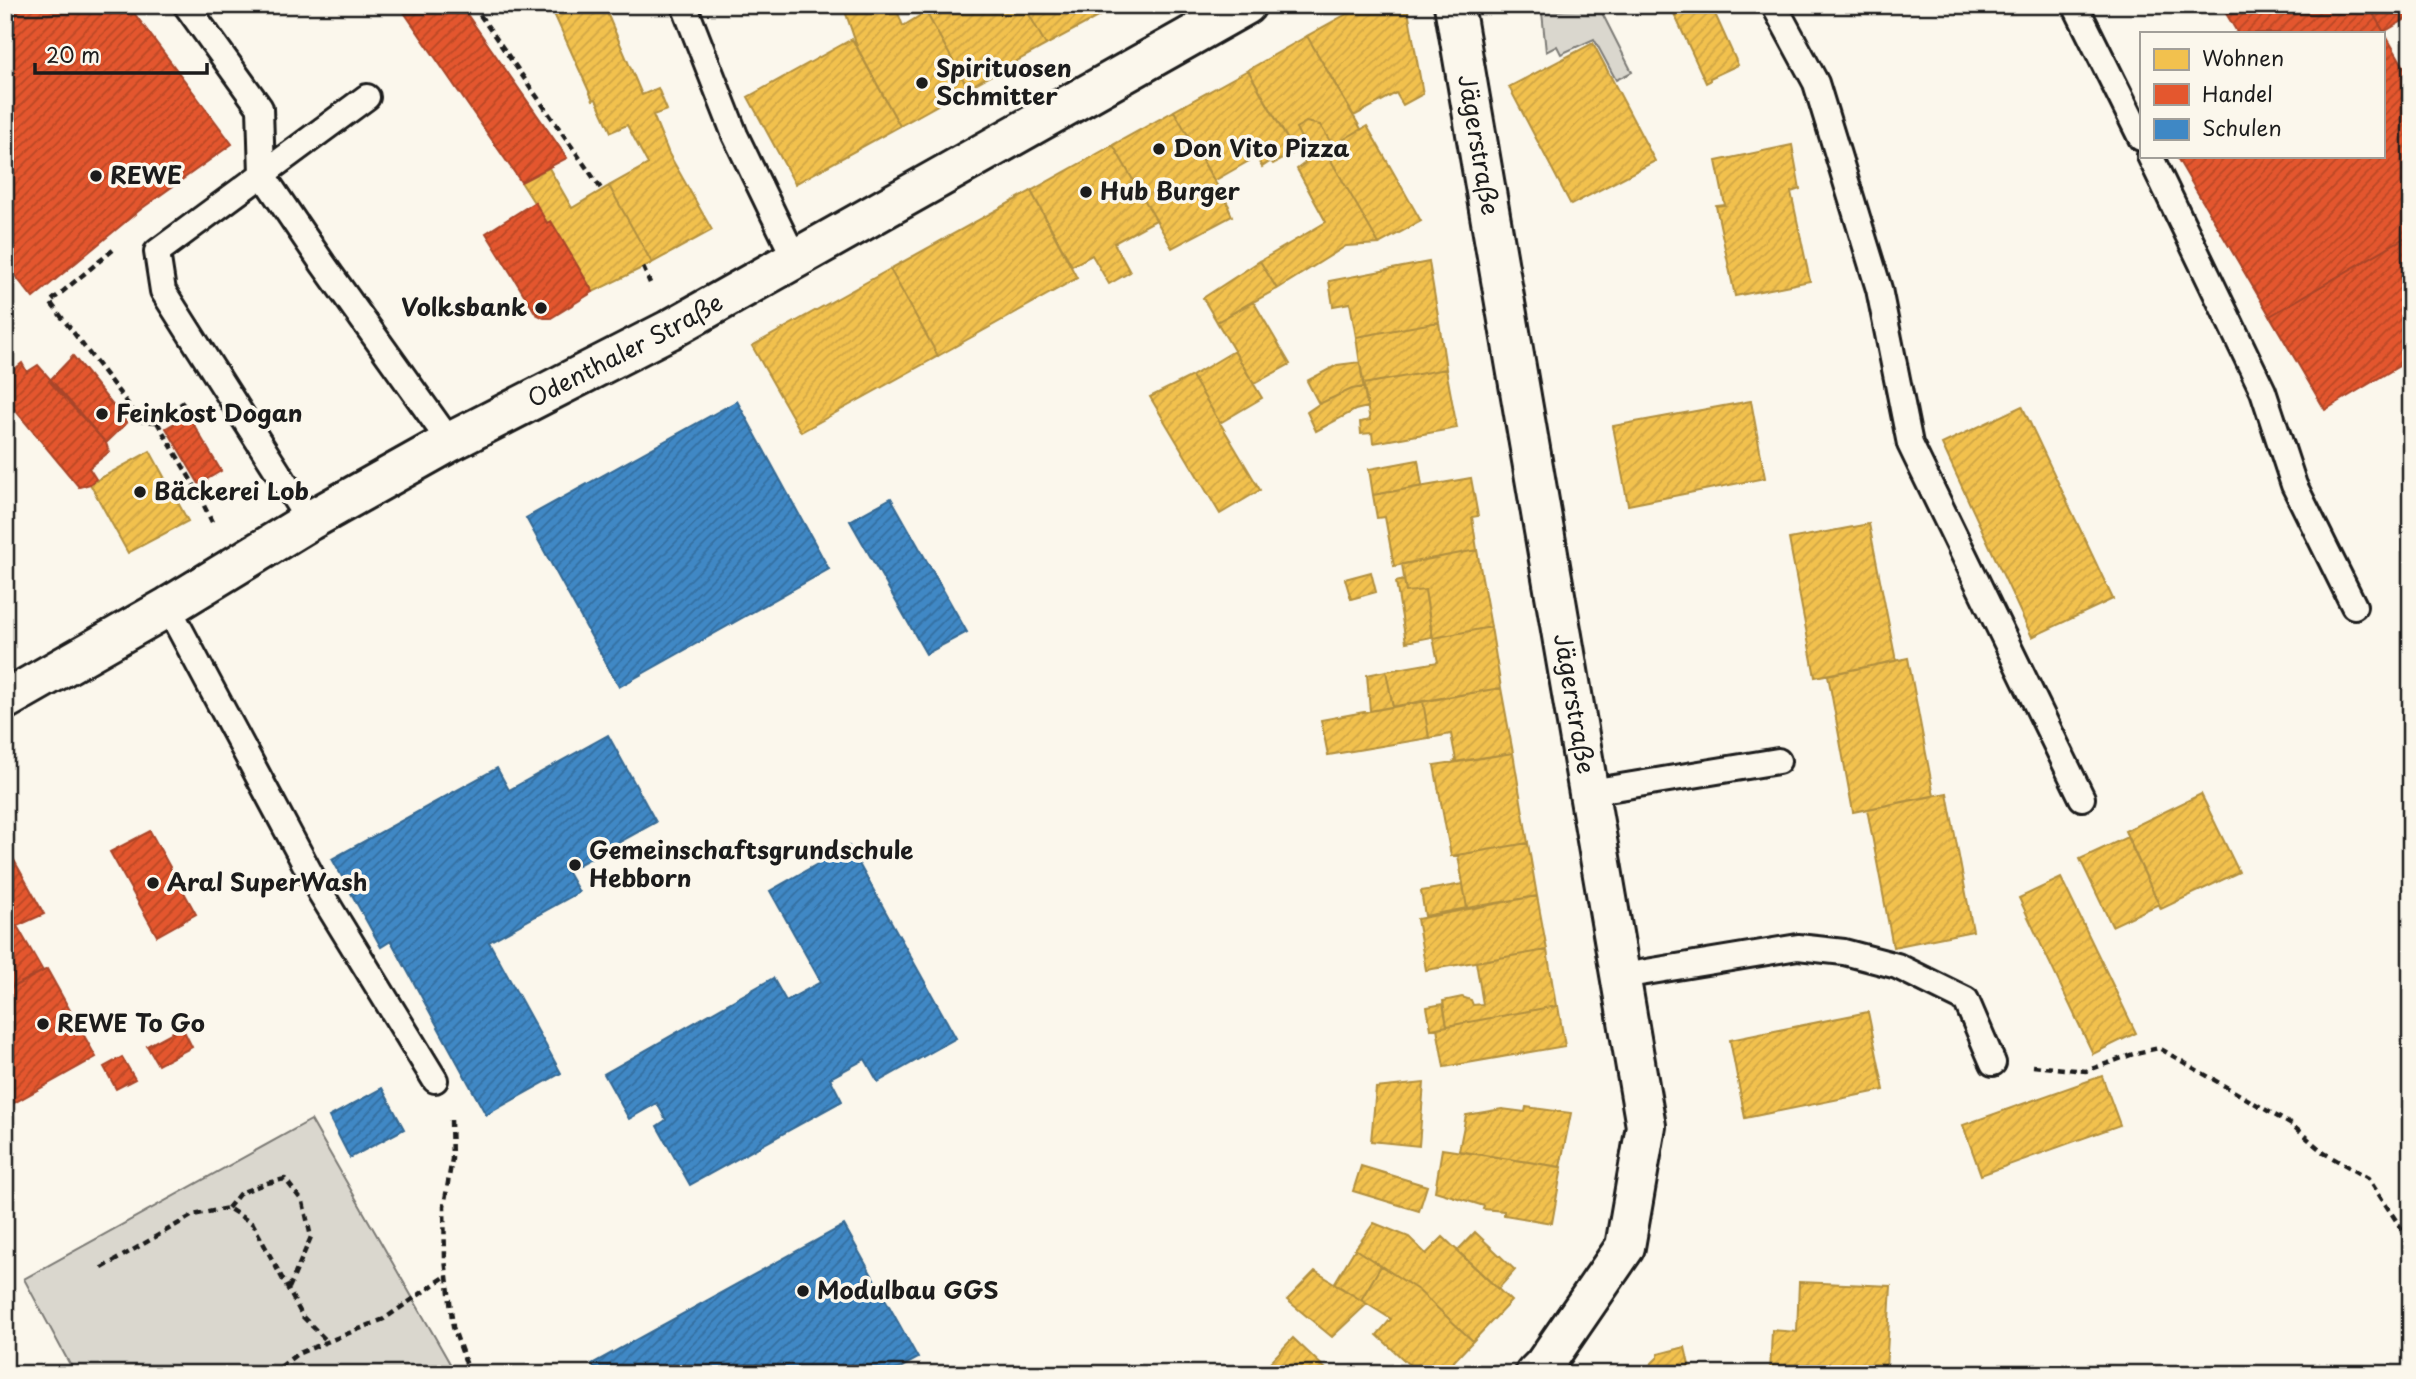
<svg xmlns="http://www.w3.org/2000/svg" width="2416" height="1379" font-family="'Playpen Sans',sans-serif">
<defs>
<pattern id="homes-hatch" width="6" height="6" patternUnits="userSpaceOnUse" patternTransform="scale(1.75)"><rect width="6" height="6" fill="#f2c14e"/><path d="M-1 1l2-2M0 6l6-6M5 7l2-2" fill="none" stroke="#cfa544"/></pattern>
<pattern id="shops-hatch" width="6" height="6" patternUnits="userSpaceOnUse" patternTransform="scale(1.75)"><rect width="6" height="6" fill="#e4572e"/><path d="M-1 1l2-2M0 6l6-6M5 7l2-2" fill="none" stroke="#b84726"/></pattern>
<pattern id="schools-hatch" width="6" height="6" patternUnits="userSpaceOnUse" patternTransform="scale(1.75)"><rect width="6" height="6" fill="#3f88c5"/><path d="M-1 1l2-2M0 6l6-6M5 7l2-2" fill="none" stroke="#346e9f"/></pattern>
</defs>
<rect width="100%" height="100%" fill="#fbf7ec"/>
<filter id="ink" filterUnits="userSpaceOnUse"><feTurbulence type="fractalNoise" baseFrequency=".0143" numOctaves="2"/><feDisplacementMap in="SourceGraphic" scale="14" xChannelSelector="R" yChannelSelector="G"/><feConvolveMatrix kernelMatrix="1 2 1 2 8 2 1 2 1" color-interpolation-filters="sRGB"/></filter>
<g filter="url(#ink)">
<!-- green -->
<path fill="#dad7ce" stroke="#7b7a75" stroke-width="2" d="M 1599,7 L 1632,72 L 1616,80 L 1594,39 L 1561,54 L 1557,46 L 1546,52 L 1542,12 Z
M 311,1120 L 456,1374 L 75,1374 L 24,1279 Z"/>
<!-- homes -->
<path fill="url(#homes-hatch)" stroke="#b2903f" stroke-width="2" d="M 556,5 L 619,5 L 620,8 L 607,13 L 642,95 L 658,88 L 667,110 L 653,115 L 669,154 L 712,230 L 652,263 L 609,186 L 648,164 L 627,125 L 611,132 L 596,99 L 593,100 L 551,7 Z
M 843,5 L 895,5 L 903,26 L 926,12 L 968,88 L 900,126 L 858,49 Z
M 938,5 L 1024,5 L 1046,45 L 968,88 L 926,12 Z
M 1024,5 L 1098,5 L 1103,14 L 1046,45 Z
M 1363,5 L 1407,5 L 1423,94 L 1403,105 L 1396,93 L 1354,116 L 1307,36 Z
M 1670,5 L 1711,5 L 1738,65 L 1710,78 L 1710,81 L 1706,83 Z
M 1307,36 L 1361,129 L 1333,146 L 1320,125 L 1306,122 L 1296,128 L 1301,138 L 1290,144 L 1248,70 Z
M 852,39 L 900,126 L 795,184 L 748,97 Z
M 1593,43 L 1655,161 L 1571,205 L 1509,87 Z
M 1248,70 L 1295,152 L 1273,164 L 1271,161 L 1262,167 L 1256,157 L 1214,181 L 1174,111 Z
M 1174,111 L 1229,206 L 1228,207 L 1232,216 L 1172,248 L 1113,145 Z
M 1306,122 L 1320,125 L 1333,146 L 1325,150 L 1379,244 L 1346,246 L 1277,289 L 1260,261 L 1326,222 L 1297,169 L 1305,163 L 1290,144 L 1301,138 L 1296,128 Z
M 1367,126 L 1421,221 L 1379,244 L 1325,150 Z
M 1113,145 L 1156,220 L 1114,243 L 1130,272 L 1109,284 L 1092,255 L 1072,266 L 1031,191 Z
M 1792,145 L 1800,189 L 1791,192 L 1810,281 L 1735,296 L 1716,206 L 1725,205 L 1716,161 Z
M 549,168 L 572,208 L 609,186 L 652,263 L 593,292 L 551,221 L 547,223 L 521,182 Z
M 1031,191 L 1077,278 L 938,356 L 890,269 Z
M 1260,261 L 1277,289 L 1217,322 L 1203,298 Z
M 1429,262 L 1439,322 L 1356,337 L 1350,303 L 1333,306 L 1329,281 Z
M 890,269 L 938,356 L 801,432 L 752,346 Z
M 1253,301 L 1290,364 L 1254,384 L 1217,322 Z
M 1439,322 L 1446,369 L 1363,384 L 1356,337 Z
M 1234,351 L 1262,398 L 1220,423 L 1192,376 Z
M 1360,362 L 1364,387 L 1352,389 L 1319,404 L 1307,381 L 1337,365 Z
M 1446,369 L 1457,428 L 1373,443 L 1372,433 L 1361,434 L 1360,422 L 1370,420 L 1363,384 Z
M 1192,376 L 1260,490 L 1220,514 L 1150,397 Z
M 1364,387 L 1368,407 L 1355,410 L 1316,431 L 1307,412 L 1319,404 L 1352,389 Z
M 1751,401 L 1765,478 L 1628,505 L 1613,426 Z
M 2022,406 L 2113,599 L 2032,637 L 1942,444 Z
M 150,451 L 188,521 L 128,553 L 90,484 Z
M 1418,460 L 1422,486 L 1373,495 L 1369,469 Z
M 1471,478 L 1478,516 L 1472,517 L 1477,550 L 1394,566 L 1385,517 L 1377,518 L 1373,495 Z
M 1869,524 L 1896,661 L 1815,677 L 1789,539 Z
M 1477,550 L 1491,627 L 1433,638 L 1425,590 L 1406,592 L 1402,564 Z
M 1371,572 L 1376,592 L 1351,599 L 1345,579 Z
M 1404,580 L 1406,592 L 1425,590 L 1432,637 L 1406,642 L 1396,582 Z
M 1491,627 L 1501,688 L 1393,707 L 1386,671 L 1438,662 L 1433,638 Z
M 1908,658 L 1934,796 L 1853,812 L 1828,675 Z
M 1386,671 L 1393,707 L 1370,711 L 1367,675 Z
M 1501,688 L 1513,753 L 1452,763 L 1456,760 L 1451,734 L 1429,738 L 1423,701 Z
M 1423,701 L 1429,738 L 1328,755 L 1321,720 Z
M 1513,753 L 1528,843 L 1451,856 L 1434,765 Z
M 1947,793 L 1973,931 L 1893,947 L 1867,809 Z
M 2201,794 L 2239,872 L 2161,909 L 2125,831 Z
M 2127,837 L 2159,904 L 2112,926 L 2080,859 Z
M 1528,843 L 1537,896 L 1467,908 L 1458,855 Z
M 2061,878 L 2136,1033 L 2093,1054 L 2019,898 Z
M 1463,884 L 1467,908 L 1425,916 L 1421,891 Z
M 1537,896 L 1547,950 L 1426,970 L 1417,919 Z
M 1547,950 L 1556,1006 L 1447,1026 L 1443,1001 L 1462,997 L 1471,1000 L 1473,1005 L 1483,1004 L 1476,962 Z
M 1443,1004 L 1447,1026 L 1431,1029 L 1427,1007 Z
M 1556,1006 L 1558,1006 L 1565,1046 L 1444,1067 L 1437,1028 Z
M 1868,1012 L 1884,1090 L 1745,1118 L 1730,1040 Z
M 2102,1076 L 2120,1125 L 1981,1175 L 1963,1125 Z
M 1424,1083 L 1419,1146 L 1371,1141 L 1376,1088 Z
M 1526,1107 L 1571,1113 L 1560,1167 L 1459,1151 L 1466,1115 L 1502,1109 L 1525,1112 Z
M 1442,1149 L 1562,1167 L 1552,1223 L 1504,1215 L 1504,1211 L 1483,1209 L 1484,1206 L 1435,1191 Z
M 1361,1166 L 1427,1186 L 1419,1211 L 1353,1191 Z
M 1374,1223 L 1409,1237 L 1426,1254 L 1443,1237 L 1511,1301 L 1473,1341 L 1418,1290 L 1355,1249 Z
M 1475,1232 L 1515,1270 L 1498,1289 L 1457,1251 Z
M 1355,1249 L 1381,1266 L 1361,1300 L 1334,1284 Z
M 1381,1266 L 1418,1290 L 1473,1341 L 1442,1374 L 1419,1374 L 1377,1335 L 1391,1319 L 1361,1300 Z
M 1315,1271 L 1367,1304 L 1332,1337 L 1287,1300 Z
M 1799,1282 L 1891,1286 L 1886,1370 L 1855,1369 L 1855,1374 L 1770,1374 L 1772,1330 L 1797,1332 Z
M 1293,1338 L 1331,1374 L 1259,1374 Z
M 1685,1347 L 1691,1374 L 1641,1374 L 1658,1357 L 1658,1354 Z"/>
<!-- shops -->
<path fill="url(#shops-hatch)" stroke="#a84529" stroke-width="2" d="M 5,5 L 128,5 L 232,144 L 141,209 L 33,298 L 5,263 Z
M 399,5 L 473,5 L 464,10 L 567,158 L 521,182 Z
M 2221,5 L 2368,5 L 2411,79 L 2411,234 L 2270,316 L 2176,156 L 2383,156 L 2383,33 L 2235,33 L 2237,32 Z
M 2368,5 L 2411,5 L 2411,16 L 2384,32 Z
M 535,202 L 547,223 L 551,221 L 593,292 L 551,318 L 544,318 L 536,314 L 486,233 Z
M 2411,234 L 2411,359 L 2325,410 L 2270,316 Z
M 73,356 L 127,423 L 106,443 L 49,381 Z
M 22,363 L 27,372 L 38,365 L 106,443 L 109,452 L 89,468 L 96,479 L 90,484 L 79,487 L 5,398 L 5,377 Z
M 188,415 L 221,471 L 199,484 L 166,428 Z
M 150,831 L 196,914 L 157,936 L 110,852 Z
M 5,844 L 44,914 L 17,926 L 43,971 L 5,991 Z
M 47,969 L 96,1057 L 5,1108 L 5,991 Z
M 182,1027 L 192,1047 L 158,1065 L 147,1046 Z
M 122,1057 L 135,1079 L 116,1089 L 104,1067 Z"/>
<!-- schools -->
<path fill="url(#schools-hatch)" stroke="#346892" stroke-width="2" d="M 737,401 L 829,569 L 619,687 L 526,518 Z
M 891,498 L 967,632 L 926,654 L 850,521 Z
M 608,735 L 656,822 L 567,871 L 579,892 L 489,942 L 561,1073 L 486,1115 L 391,941 L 381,947 L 332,859 L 497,768 L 509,790 Z
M 849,846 L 956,1038 L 878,1082 L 865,1059 L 830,1078 L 842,1101 L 690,1185 L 657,1126 L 666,1120 L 657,1103 L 629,1119 L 604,1074 L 773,978 L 786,1001 L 821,982 L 770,891 Z
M 382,1088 L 404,1129 L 350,1158 L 329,1117 Z
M 844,1225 L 918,1358 L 889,1374 L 597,1374 L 592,1364 Z"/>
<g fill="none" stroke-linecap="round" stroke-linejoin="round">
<!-- lane casing -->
<g stroke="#1c1c1c" stroke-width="30">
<path id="lane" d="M 186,5 L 260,108 L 262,174 L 323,264 L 450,442
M 684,5 L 735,135 L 795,259
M 1774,5 L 1816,83 L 1879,289 L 1910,444 L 2082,798
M 2075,5 L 2141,138
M 2150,156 L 2263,391 L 2294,485 L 2354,606
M 309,521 L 163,291 L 157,252 L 367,97
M 168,607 L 320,892 L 435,1080
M 1590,792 L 1778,761
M 1622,976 L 1798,947 L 1844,952 L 1897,966 L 1966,1000 L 1993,1063"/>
</g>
<!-- street casing -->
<g stroke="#1c1c1c" stroke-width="44">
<g id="street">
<path id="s1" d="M 1454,5 L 1646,1126 L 1625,1247 L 1544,1365 L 1535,1374"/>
</g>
</g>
<!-- secondary casing -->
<g stroke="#1c1c1c" stroke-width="44">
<g id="secondary">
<path id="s2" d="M 5,700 L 168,607 L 309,521 L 450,442 L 669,330 L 1246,5"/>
</g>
</g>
<!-- path -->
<path stroke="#1c1c1c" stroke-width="4.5" stroke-dasharray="7 5" stroke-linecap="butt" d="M 473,5 L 602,190
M 113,250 L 50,302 L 141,421 L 157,422 L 184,402
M 643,267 L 650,283
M 157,422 L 194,485 L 212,522
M 2033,1066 L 2086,1071 L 2136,1053 L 2159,1048 L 2292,1125 L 2324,1153 L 2368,1178 L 2411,1243
M 451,1120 L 452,1159 L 444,1206 L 445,1259 L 453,1327 L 470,1374
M 228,1208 L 240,1193 L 267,1183 L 285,1179 L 303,1202 L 311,1237 L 289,1288
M 102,1268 L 193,1215 L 228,1208 L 253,1224 L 303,1317 L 327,1341
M 138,1368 L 143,1374
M 271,1374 L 297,1354 L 384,1319 L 446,1276"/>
<!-- lane -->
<use href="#lane" stroke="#fbf7ec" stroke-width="24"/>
<!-- street -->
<use href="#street" stroke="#fbf7ec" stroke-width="38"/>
<!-- secondary -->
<use href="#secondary" stroke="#fbf7ec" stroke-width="38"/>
</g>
</g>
<!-- markers -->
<g fill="#1c1c1c" stroke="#fbf7ec" stroke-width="2.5">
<circle cx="922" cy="83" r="7"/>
<circle cx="1159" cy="149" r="7"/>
<circle cx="96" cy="176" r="7"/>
<circle cx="1086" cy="192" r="7"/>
<circle cx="541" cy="308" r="7"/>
<circle cx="102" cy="414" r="7"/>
<circle cx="140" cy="492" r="7"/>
<circle cx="575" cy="865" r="7"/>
<circle cx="153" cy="883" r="7"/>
<circle cx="43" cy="1024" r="7"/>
<circle cx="803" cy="1291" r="7"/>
</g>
<g text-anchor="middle" stroke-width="7" stroke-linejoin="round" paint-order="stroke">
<!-- poi labels -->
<g font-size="24" font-weight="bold" fill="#1c1c1c" stroke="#fbf7ec" text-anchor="start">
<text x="936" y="77">Spirituosen<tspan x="936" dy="28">Schmitter</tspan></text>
<text x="1173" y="157">Don Vito Pizza</text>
<text x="110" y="184">REWE</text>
<text x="1100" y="200">Hub Burger</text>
<text x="527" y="316" text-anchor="end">Volksbank</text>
<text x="116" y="422">Feinkost Dogan</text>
<text x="154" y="500">Bäckerei Lob</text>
<text x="589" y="859">Gemeinschaftsgrundschule<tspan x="589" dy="28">Hebborn</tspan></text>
<text x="167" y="891">Aral SuperWash</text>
<text x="57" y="1032">REWE To Go</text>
<text x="817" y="1299">Modulbau GGS</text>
</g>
<!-- street labels -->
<g font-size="24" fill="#1c1c1c" stroke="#fbf7ec">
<text dy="8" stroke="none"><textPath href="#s1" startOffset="142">Jägerstraße</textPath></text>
<text dy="8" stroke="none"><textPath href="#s2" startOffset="712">Odenthaler Straße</textPath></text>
<text dy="8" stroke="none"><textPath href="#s1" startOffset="709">Jägerstraße</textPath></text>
</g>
</g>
<!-- margin -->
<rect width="2416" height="1379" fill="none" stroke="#fbf7ec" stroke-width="28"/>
<rect x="14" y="14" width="2388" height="1351" fill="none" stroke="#1c1c1c" stroke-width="2.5" filter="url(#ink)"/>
<!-- legend -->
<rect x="2140" y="32" width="245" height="126" fill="#fbf7ec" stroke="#a29f99" stroke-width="2"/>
<rect x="2154" y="49" width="35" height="21" fill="#f2c14e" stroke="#a29f99" stroke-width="2"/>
<text x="2202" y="66" font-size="21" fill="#1c1c1c">Wohnen</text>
<rect x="2154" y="84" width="35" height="21" fill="#e4572e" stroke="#a29f99" stroke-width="2"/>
<text x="2202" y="102" font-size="21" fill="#1c1c1c">Handel</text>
<rect x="2154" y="119" width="35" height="21" fill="#3f88c5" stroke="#a29f99" stroke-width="2"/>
<text x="2202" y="136" font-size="21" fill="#1c1c1c">Schulen</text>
<!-- scale -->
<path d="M35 63v10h172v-10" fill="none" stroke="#1c1c1c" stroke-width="3.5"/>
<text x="46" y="63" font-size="21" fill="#1c1c1c" stroke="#fbf7ec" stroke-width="5" paint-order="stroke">20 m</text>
</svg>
